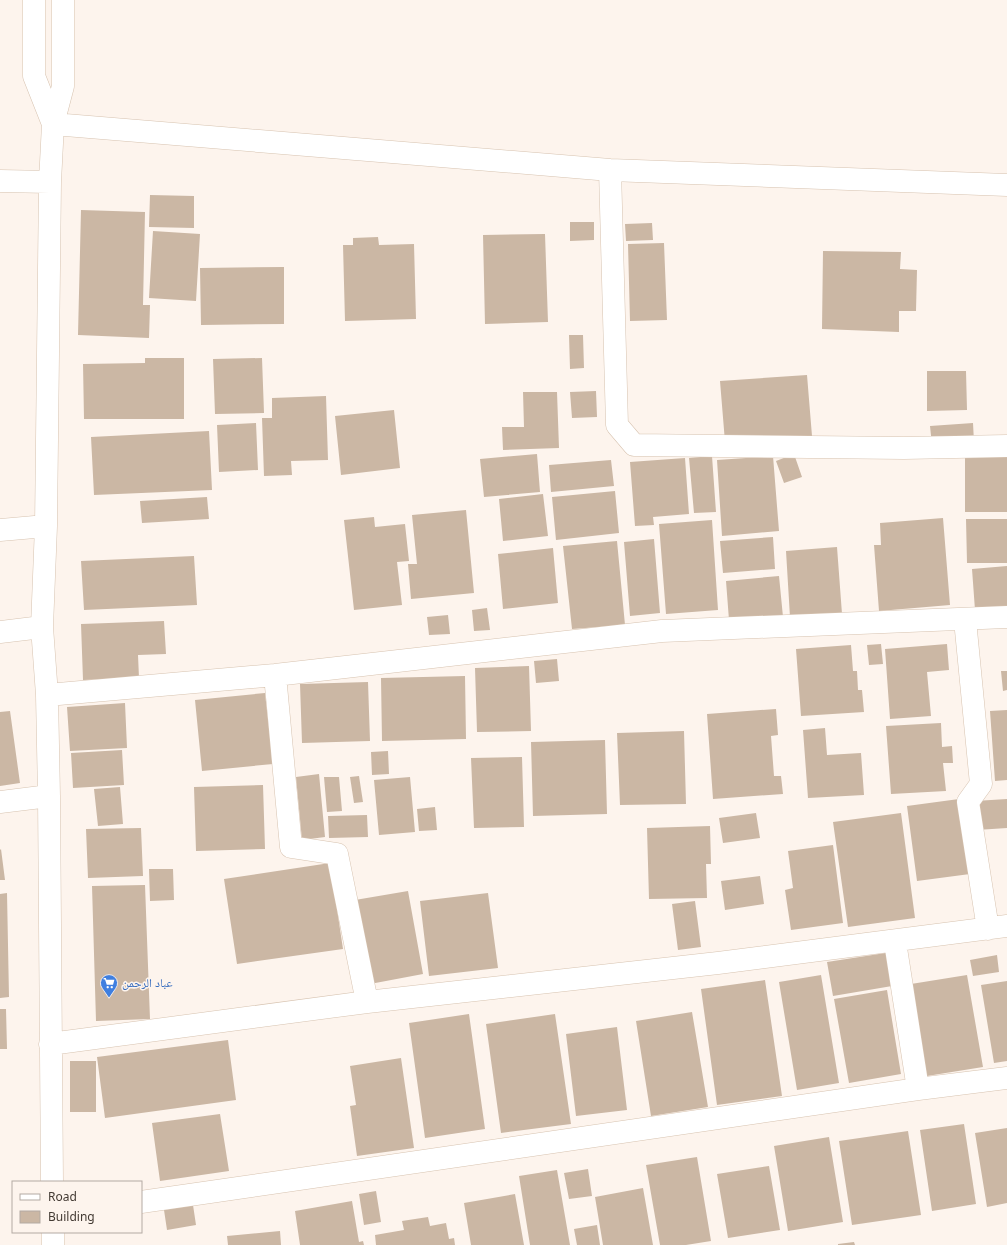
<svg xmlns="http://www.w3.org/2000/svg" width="1007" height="1245" font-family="'Noto Sans','Noto Naskh Arabic',sans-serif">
<rect width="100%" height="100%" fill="#fdf4ed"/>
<!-- building -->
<path fill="#cbb7a4" d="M 150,195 L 194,196 L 194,228 L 149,227 Z
M 81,210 L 145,212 L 143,305 L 150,305 L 149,338 L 78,335 Z
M 570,222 L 594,222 L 594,240 L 570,241 Z
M 652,223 L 653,240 L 626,241 L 625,224 Z
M 153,231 L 200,234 L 196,301 L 149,298 Z
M 545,234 L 548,322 L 485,324 L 483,235 Z
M 378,237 L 379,245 L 414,244 L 416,319 L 345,321 L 343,245 L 353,245 L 353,238 Z
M 664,243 L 667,320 L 630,321 L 628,244 Z
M 823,251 L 901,252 L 900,269 L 917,270 L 916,311 L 899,311 L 899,332 L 822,329 Z
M 284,267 L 284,324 L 201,325 L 200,268 Z
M 569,335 L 583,335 L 584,368 L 570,369 Z
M 145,358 L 184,358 L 184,419 L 84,419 L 83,364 L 145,363 Z
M 262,358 L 264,413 L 215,414 L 213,359 Z
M 927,371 L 966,371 L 967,410 L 927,411 Z
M 807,375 L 812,436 L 725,442 L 720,381 Z
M 596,391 L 597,417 L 572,418 L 570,392 Z
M 523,392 L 557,392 L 559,448 L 503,450 L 502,427 L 524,427 Z
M 326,396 L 328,460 L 291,461 L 292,475 L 264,476 L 262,418 L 272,418 L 272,398 Z
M 394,410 L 400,468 L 341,475 L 335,416 Z
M 256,423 L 258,470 L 219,472 L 217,425 Z
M 973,423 L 974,442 L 932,445 L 930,426 Z
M 209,431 L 212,490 L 94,495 L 91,437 Z
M 537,454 L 540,492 L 484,497 L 480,459 Z
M 794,454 L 802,477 L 784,483 L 776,461 Z
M 965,454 L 1007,455 L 1007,512 L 965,512 Z
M 712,456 L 716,512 L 694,513 L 689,458 Z
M 773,456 L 779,531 L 722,536 L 717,460 Z
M 685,458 L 689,514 L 653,517 L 654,525 L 635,526 L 630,462 Z
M 611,460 L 614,486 L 551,492 L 549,465 Z
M 615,491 L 619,533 L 556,540 L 552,497 Z
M 543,494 L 548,536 L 503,541 L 499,499 Z
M 207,497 L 209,519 L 142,523 L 140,501 Z
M 466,510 L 474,593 L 411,599 L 408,564 L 417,564 L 412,515 Z
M 374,517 L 375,527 L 405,524 L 409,561 L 397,562 L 402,605 L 354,610 L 344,520 Z
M 943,518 L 950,605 L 879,611 L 874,545 L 881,545 L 880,523 Z
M 966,519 L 1007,519 L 1007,563 L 967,563 Z
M 712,520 L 718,610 L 666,614 L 659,524 Z
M 773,537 L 775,569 L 723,573 L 720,541 Z
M 654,539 L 660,613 L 630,616 L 624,542 Z
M 617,541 L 625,625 L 572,629 L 563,546 Z
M 837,547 L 842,614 L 790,617 L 786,551 Z
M 553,548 L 558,603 L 503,609 L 498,554 Z
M 194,556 L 197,605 L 84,610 L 81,561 Z
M 1007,566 L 1007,608 L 975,610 L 972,569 Z
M 779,576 L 783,617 L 729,620 L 726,581 Z
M 487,608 L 490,630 L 474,631 L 472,610 Z
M 448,615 L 450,634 L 429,635 L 427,617 Z
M 164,621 L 166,654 L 138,655 L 139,678 L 83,680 L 81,624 Z
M 881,644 L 883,664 L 869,665 L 867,645 Z
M 947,644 L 949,670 L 927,672 L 931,716 L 890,719 L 885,649 Z
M 851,645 L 853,671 L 857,671 L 858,690 L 862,690 L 864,712 L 801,716 L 796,649 Z
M 557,659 L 559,681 L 536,683 L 534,661 Z
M 529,666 L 531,731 L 477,732 L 475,668 Z
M 1001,671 L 1007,671 L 1007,690 L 1003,691 Z
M 465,676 L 466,739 L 382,741 L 381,678 Z
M 368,682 L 370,741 L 302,743 L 300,684 Z
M 265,693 L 273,764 L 202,771 L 195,700 Z
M 125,703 L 127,748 L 70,751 L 67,707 Z
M 776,709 L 778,735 L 771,736 L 774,776 L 781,776 L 783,794 L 713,799 L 707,714 Z
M 1007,710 L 1007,780 L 995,781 L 990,711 Z
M 10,711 L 20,783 L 0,786 L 0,712 Z
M 941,723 L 942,747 L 952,746 L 953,763 L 943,763 L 946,791 L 891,794 L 886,726 Z
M 825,728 L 827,755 L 861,753 L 864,795 L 808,798 L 803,730 Z
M 684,731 L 686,804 L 620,805 L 617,733 Z
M 605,740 L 607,814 L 533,816 L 531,742 Z
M 122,750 L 124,785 L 73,788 L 71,753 Z
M 388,751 L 389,774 L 372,775 L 371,752 Z
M 522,757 L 524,827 L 474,828 L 471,758 Z
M 319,774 L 325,837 L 302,840 L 296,777 Z
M 359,776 L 363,802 L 354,803 L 350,777 Z
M 324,777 L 339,777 L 342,811 L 327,812 Z
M 410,777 L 415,832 L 379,835 L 374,780 Z
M 263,785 L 265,849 L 196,851 L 194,787 Z
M 120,787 L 123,824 L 98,826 L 94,789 Z
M 959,799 L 970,874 L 917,881 L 907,806 Z
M 1007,799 L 1007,828 L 977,830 L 975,801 Z
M 435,807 L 437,830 L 419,831 L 417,809 Z
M 756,813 L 760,838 L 723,843 L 719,818 Z
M 901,813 L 915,918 L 848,927 L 833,822 Z
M 367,815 L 368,837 L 329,838 L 328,816 Z
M 710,826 L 711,864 L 706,864 L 707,898 L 649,899 L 647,828 Z
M 141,828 L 143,876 L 88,878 L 86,829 Z
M 833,845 L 843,923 L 791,930 L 785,890 L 793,888 L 788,851 Z
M 1,849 L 5,880 L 0,880 L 0,850 Z
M 330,863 L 343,949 L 237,964 L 224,879 Z
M 149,869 L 173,869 L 174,900 L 150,901 Z
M 760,876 L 764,904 L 725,910 L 721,881 Z
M 145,885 L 150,1019 L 96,1021 L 92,886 Z
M 408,891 L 423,974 L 370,984 L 355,900 Z
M 7,893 L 9,997 L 0,998 L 0,894 Z
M 488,893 L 498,968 L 429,976 L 420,901 Z
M 695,901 L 701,947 L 678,950 L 672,904 Z
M 892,952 L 898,985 L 833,996 L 827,962 Z
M 997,955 L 999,972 L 973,976 L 970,960 Z
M 821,975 L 839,1083 L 797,1090 L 779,982 Z
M 967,975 L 983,1067 L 927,1076 L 911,984 Z
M 765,980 L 782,1096 L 717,1105 L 701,989 Z
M 1007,981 L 1007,1061 L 994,1063 L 981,985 Z
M 887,990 L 901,1074 L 849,1083 L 834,999 Z
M 0,1009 L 6,1009 L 7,1049 L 0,1049 Z
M 692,1012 L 708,1107 L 651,1116 L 636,1021 Z
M 469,1014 L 485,1129 L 425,1138 L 409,1023 Z
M 555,1014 L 571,1124 L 501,1133 L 486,1024 Z
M 617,1027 L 627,1110 L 576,1116 L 566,1034 Z
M 228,1040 L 236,1100 L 105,1118 L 97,1057 Z
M 401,1058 L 414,1148 L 357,1156 L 350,1106 L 356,1105 L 350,1066 Z
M 70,1061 L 96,1061 L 96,1112 L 70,1112 Z
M 220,1114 L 229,1171 L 160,1181 L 152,1123 Z
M 964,1124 L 976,1204 L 932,1211 L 920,1130 Z
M 1007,1128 L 1007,1203 L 987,1207 L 975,1133 Z
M 908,1131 L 921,1215 L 852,1225 L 839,1141 Z
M 829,1137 L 843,1222 L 788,1231 L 774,1146 Z
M 697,1157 L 711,1241 L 686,1245 L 660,1245 L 646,1165 Z
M 769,1166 L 780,1230 L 728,1238 L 717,1174 Z
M 588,1169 L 592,1196 L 569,1199 L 564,1173 Z
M 557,1170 L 570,1245 L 530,1245 L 519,1176 Z
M 643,1188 L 653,1245 L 603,1245 L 595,1197 Z
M 376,1191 L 381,1222 L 364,1225 L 359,1194 Z
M 515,1194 L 524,1245 L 471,1245 L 464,1203 Z
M 352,1201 L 359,1242 L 363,1241 L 364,1245 L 300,1245 L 295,1211 Z
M 193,1205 L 196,1225 L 167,1230 L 164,1210 Z
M 428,1217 L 430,1226 L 446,1223 L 449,1239 L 454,1238 L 455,1245 L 376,1245 L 375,1235 L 404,1230 L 402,1221 Z
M 597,1225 L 600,1245 L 577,1245 L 574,1229 Z
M 280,1231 L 281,1245 L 228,1245 L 227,1236 Z
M 854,1242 L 855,1245 L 838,1245 L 838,1244 Z"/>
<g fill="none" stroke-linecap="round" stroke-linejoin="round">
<!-- minor casing -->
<g stroke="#d7c3b0" stroke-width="23">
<path id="minor" d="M 34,0 L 34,76 L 53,124
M 53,124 L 610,170 L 1007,185
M 610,170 L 617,425 L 634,445 L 904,448 L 1007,446
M 0,181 L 50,182
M 0,530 L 46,526
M 965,620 L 981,784 L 968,802 L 988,929
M 0,632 L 42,627
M 275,675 L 291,847 L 337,854 L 367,1002
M 47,695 L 275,675 L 662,631 L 1007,617
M 0,802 L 49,796
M 895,942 L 918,1089
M 50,1044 L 367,1002 L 718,963 L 1007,926
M 52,1182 L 49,796 L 47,695 L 42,627 L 46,526 L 50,182 L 53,124 L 63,86 L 63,0
M 141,1202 L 918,1089 L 1007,1078
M 53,1232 L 53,1245"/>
</g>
<!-- minor -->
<use href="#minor" stroke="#fff" stroke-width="22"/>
</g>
<!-- icons -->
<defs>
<g id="supermarket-pin" transform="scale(0.9)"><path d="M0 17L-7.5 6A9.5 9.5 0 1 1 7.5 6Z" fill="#3f7fe0" stroke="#fdf4ed"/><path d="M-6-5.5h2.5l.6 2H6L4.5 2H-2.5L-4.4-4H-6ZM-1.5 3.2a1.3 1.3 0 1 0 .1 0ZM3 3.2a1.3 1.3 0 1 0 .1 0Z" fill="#fff"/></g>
</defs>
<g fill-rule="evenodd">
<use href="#supermarket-pin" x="109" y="983"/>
</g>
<g text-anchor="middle" stroke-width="3" stroke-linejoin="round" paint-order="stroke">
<!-- shop labels -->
<g font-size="12" fill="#366cbe" stroke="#fdf4ed" text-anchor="start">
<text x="122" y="987">عباد الرحمن</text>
</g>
</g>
<!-- legend -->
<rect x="12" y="1181" width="130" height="52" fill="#fdf4ed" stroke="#b3aaa3"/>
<rect x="20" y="1194" width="20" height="6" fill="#ffffff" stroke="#b3aaa3"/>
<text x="48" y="1201" font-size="12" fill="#433a33">Road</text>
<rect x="20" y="1211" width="20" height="12" fill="#cbb7a4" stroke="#b3aaa3"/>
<text x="48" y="1221" font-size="12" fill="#433a33">Building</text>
</svg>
